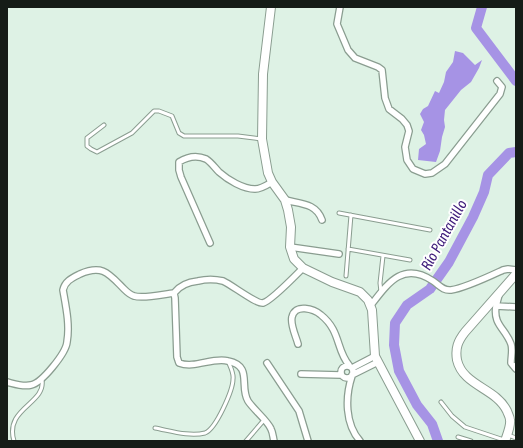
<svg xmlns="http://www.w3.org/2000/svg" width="523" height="448" font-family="'Asap Condensed',sans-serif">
<rect width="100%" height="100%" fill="#def2e5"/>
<!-- water -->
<path fill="#a693e5" d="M 455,51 L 463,53 L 475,65 L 482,60 L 479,68 L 471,82 L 461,90 L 445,110 L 444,120 L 445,127 L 442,137 L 440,151 L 436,162 L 418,160 L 419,149 L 426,144 L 424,135 L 421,130 L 424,122 L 420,114 L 423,109 L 428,106 L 435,91 L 439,93 L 444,82 L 446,72 L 453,62 Z"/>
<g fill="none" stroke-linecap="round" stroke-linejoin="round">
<!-- river -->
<path stroke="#a693e5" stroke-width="10" d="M 482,7 L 476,28 L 516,81
M 438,441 L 432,424 L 417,405 L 399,371 L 394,345 L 395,323 L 407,305 L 430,289 L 449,262 L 473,217 L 484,192 L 488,175 L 509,153 L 516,152"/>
<!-- lane casing -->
<g stroke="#8a9d90" stroke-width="5">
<path id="lane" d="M 104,125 L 87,138 L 87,146 L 91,149 L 97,152 L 132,133 L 154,111 L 159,111 L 172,116 L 179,133 L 184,136 L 238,136 L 261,139
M 339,213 L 430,230
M 348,249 L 410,260
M 346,276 L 351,215
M 381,292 L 380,283 L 383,256
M 441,402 L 452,416 L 465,427 L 504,440
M 155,428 C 171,431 190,437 205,433 C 216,429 233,390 233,379 C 234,373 230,366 228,361
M 508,435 L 516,438
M 458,437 L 471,441
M 14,441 C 4,408 46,404 42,380
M 246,441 L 264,420"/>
</g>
<!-- street casing -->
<g stroke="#8a9d90" stroke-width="8">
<path id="street" d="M 340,7 L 337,24 L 348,50 L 355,58 L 378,67 L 382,70 L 385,98 L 389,109 L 402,119 L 407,125 L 409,131 L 405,147 L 407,160 L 413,169 L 425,174 L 432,173 L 445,164 L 500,94 L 502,87 L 497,81
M 285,200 C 301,204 316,203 322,220
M 210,243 L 181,177 L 179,170 L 179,162 C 187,157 197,155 206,159 C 211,162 215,168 219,172 C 228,180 243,189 255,189 C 261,189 267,185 272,182
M 290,247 L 339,254
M 174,293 C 180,285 188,282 198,281 C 206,279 215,279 223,281 C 232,285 256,304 263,303 C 271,301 296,275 303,268
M 499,295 L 496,306 L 516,307
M 371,305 C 388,283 403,261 433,281 C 439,285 443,291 451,290 C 465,288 490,276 503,270 L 508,269 L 516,270
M 496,306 C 493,325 505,328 511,344 C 513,350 511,356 511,363 L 516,369
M 298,344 C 296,336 290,325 292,317 C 295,303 314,309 321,315 C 341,331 336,350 349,365
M 267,363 L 299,411 L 308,441
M341 372a6 6 0 1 1 12 0a6 6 0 1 1-12 0Z
M 352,368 L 375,356
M 301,374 L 341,375
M 352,375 L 378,362
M 352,376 C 345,397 345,424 360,441
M 7,382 C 15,384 23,387 31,385 C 42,383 66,353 67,342 C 70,325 66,307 63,290 C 65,281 72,278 80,274 C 103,264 109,274 124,289 C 127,292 130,295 134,296 C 144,299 164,294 174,293 L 175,298 L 177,357 L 179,363 C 195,369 212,357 228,361 C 253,366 239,386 248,401 C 253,409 268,421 271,429 C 273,433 273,437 274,441"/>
</g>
<!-- secondary casing -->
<g stroke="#8a9d90" stroke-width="10">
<path id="secondary" d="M 271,7 L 263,74 L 262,139 L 268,173 L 272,182 L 285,200 L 288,210 L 291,227 L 290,247 L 294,259 L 303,268 L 332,282 L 360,292 L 368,300 L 372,310 L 375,356 L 385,375 L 420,441
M 505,441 C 507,435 511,426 510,420 C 510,417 508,414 507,411 C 496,388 463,386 457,360 C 455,348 458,341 465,332 L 516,274"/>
</g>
<!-- lane -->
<use href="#lane" stroke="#fff" stroke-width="3"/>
<!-- street -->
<use href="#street" stroke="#fff" stroke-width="5.5"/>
<!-- secondary -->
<use href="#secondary" stroke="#fff" stroke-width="8"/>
</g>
<g text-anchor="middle" stroke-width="4" stroke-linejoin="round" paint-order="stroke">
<!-- water labels -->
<g font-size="15" font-style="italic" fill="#3e1c7a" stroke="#fff">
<text transform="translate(444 235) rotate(-61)" y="5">Río Pantanillo</text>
</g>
</g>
<!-- border -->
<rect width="523" height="448" fill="none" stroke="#151c17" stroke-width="16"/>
</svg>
